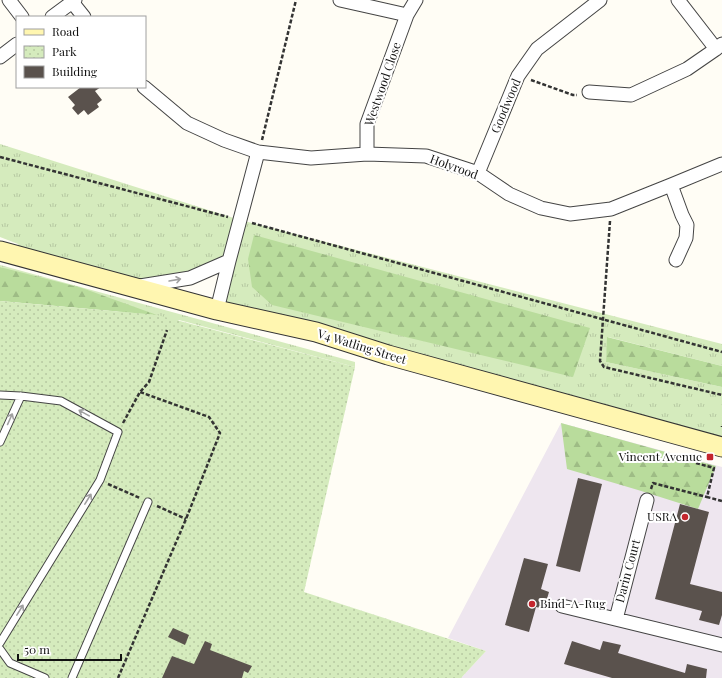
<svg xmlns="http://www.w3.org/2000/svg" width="722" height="678" font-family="'Playfair Display',serif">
<defs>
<pattern id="grass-tufts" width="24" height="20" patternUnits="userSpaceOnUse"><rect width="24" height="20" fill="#d5ebbd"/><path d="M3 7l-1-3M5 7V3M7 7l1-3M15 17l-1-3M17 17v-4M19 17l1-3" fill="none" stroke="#b6c8a1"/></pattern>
<pattern id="forest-firs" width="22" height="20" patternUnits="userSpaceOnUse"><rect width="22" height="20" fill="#b9dc9c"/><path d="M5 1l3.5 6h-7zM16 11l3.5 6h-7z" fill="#9ebc85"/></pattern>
<pattern id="park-dots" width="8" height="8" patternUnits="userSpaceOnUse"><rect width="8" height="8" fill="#d5ebbd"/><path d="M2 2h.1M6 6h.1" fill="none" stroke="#b6c8a1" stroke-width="1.8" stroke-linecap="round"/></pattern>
</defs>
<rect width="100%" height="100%" fill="#fffdf5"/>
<!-- industrial -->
<path fill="#eee6ef" d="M 561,423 L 722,467 L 722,678 L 461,678 L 486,651 L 448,638 Z"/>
<!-- grass -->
<path fill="url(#grass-tufts)" d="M 0,144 L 240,220 L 722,344 L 722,366 L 608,337 L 606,362 L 722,387 L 722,438 L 217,310 L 229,261 L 136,287 L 22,256 L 18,244 L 0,237 Z
M 0,265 L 355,362 L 355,367 L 179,320 L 167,330 L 0,267 Z"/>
<!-- forest -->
<path fill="url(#forest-firs)" d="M 254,235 L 590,328 L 573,377 L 272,305 L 252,287 L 248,259 Z
M 0,267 L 82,288 L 157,315 L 0,301 Z
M 607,337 L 722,366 L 722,387 L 606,362 Z
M 561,423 L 716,466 L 698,509 L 638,490 L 567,469 Z"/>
<!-- park -->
<path fill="url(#park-dots)" d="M 0,301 L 157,315 L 355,367 L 304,592 L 486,651 L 461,678 L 0,678 Z"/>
<!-- building -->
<path fill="#5a524d" d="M 81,87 L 101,87 L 95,91 L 102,100 L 97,104 L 99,107 L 88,115 L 84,110 L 78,115 L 72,108 L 75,105 L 68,97 Z
M 578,478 L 602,484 L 580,572 L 556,566 Z
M 680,504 L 709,512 L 690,584 L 722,592 L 722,615 L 719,625 L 699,620 L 702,611 L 655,599 Z
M 524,558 L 548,564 L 541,589 L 549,592 L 544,609 L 536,607 L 529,632 L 505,625 Z
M 173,628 L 189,635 L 185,645 L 168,637 Z
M 205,641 L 212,644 L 210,650 L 252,666 L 248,673 L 244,671 L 242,678 L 162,678 L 172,656 L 194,664 Z
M 572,641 L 600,650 L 603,641 L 621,645 L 618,653 L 685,673 L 687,664 L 707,669 L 706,678 L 612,678 L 564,664 Z"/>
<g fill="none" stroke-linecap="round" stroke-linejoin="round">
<!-- lane casing -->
<g stroke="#444" stroke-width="9">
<path id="lane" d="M 0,395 L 21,396 L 61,401 L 118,432 L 100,480 L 0,643
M 0,442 L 21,396
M 0,649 L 10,663 L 45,678
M 72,678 L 148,502"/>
</g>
<!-- street casing -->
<g stroke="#444" stroke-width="15">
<path id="street" d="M 9,0 L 22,17
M 340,0 L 407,15
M 678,0 L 716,49 L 722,44
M 72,2 L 84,17
M 52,17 L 75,0
M 0,57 L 17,44
M 144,87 L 187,123 L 224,140 L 258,152 L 311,158 L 367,154 L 426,156 L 478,173 L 509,194 L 541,208 L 570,214 L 611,209 L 671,185 L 722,164
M 589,92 L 631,95 L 687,69 L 716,49
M 367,154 L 367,124 L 407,15 L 416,0
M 478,173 L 518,76 L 537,49 L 600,0
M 671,185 L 682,215 L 687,225 L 686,238 L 676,260
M 140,286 L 190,278 L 229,261
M 217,310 L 229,261 L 258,152
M 562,606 L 722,645
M 616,619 L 647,500"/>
</g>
<!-- secondary casing -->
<g stroke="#333" stroke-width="21">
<path id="secondary" d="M 0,251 L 217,310 L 316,332 L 388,355 L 722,447"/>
</g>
<!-- path -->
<path stroke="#333" stroke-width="2.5" stroke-dasharray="4 2" stroke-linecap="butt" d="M 531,80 L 573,95 L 577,95
M 262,140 L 296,0
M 0,157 L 228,217
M 610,221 L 600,361 L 604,367 L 722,395
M 252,223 L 722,352
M 123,423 L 140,392 L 149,382 L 167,330
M 722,426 L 722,427
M 696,463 L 714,468 L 707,497 L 722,501
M 108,484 L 140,498
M 651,489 L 653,483 L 707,497
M 157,506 L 186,519
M 118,678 L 186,519 L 220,433 L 209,417 L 140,392"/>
<!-- lane -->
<use href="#lane" stroke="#fff" stroke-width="7"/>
<!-- street -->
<use href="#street" stroke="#fff" stroke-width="13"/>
<!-- secondary -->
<use href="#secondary" stroke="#fff6b0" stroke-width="19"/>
</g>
<!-- one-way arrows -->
<defs><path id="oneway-shaft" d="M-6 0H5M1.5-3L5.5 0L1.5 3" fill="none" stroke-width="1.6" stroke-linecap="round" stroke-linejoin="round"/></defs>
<g stroke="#a0a0a0">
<use href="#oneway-shaft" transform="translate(175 280) rotate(-10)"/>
<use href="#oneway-shaft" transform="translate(84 413) rotate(-151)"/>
<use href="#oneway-shaft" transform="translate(10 419) rotate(-66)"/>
<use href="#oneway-shaft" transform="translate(88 499) rotate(-58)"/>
<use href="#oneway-shaft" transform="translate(20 610) rotate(-58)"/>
</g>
<!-- markers -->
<g fill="#c4262e" stroke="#fff" stroke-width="1.5">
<rect x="706" y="453" width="8" height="8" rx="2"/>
<circle cx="685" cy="517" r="4"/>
<circle cx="532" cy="604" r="4"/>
</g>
<g text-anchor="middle" stroke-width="4" stroke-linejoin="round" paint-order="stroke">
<!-- street labels -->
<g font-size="12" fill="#111" stroke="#fff">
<text transform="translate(383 84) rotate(-71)" y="4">Westwood Close</text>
<text transform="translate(506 106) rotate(-67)" y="4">Goodwood</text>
<text transform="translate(454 167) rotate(20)" y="4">Holyrood</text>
<text transform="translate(362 347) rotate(17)" y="4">V4 Watling Street</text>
<text transform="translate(628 571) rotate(-75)" y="4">Darin Court</text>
</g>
<!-- poi labels -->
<g font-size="12" fill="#111" stroke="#fff" text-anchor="end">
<text x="702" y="461">Vincent Avenue</text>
<text x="677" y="521">USRA</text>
<text x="540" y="608" text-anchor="start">Bind-A-Rug</text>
</g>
</g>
<!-- legend -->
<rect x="16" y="16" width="130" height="72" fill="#ffffff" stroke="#a0a0a0"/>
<rect x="24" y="29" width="20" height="6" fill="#fff6b0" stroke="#a0a0a0"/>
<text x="52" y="36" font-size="12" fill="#111111">Road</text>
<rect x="24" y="46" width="20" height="12" fill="url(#park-dots)" stroke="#a0a0a0"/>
<text x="52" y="56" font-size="12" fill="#111111">Park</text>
<rect x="24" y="66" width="20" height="12" fill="#5a524d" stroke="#a0a0a0"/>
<text x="52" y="76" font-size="12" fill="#111111">Building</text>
<!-- scale -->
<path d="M18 654v6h103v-6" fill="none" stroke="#111111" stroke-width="2"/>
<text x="24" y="654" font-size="12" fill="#111111" stroke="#ffffff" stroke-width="3" paint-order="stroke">50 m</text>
</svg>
